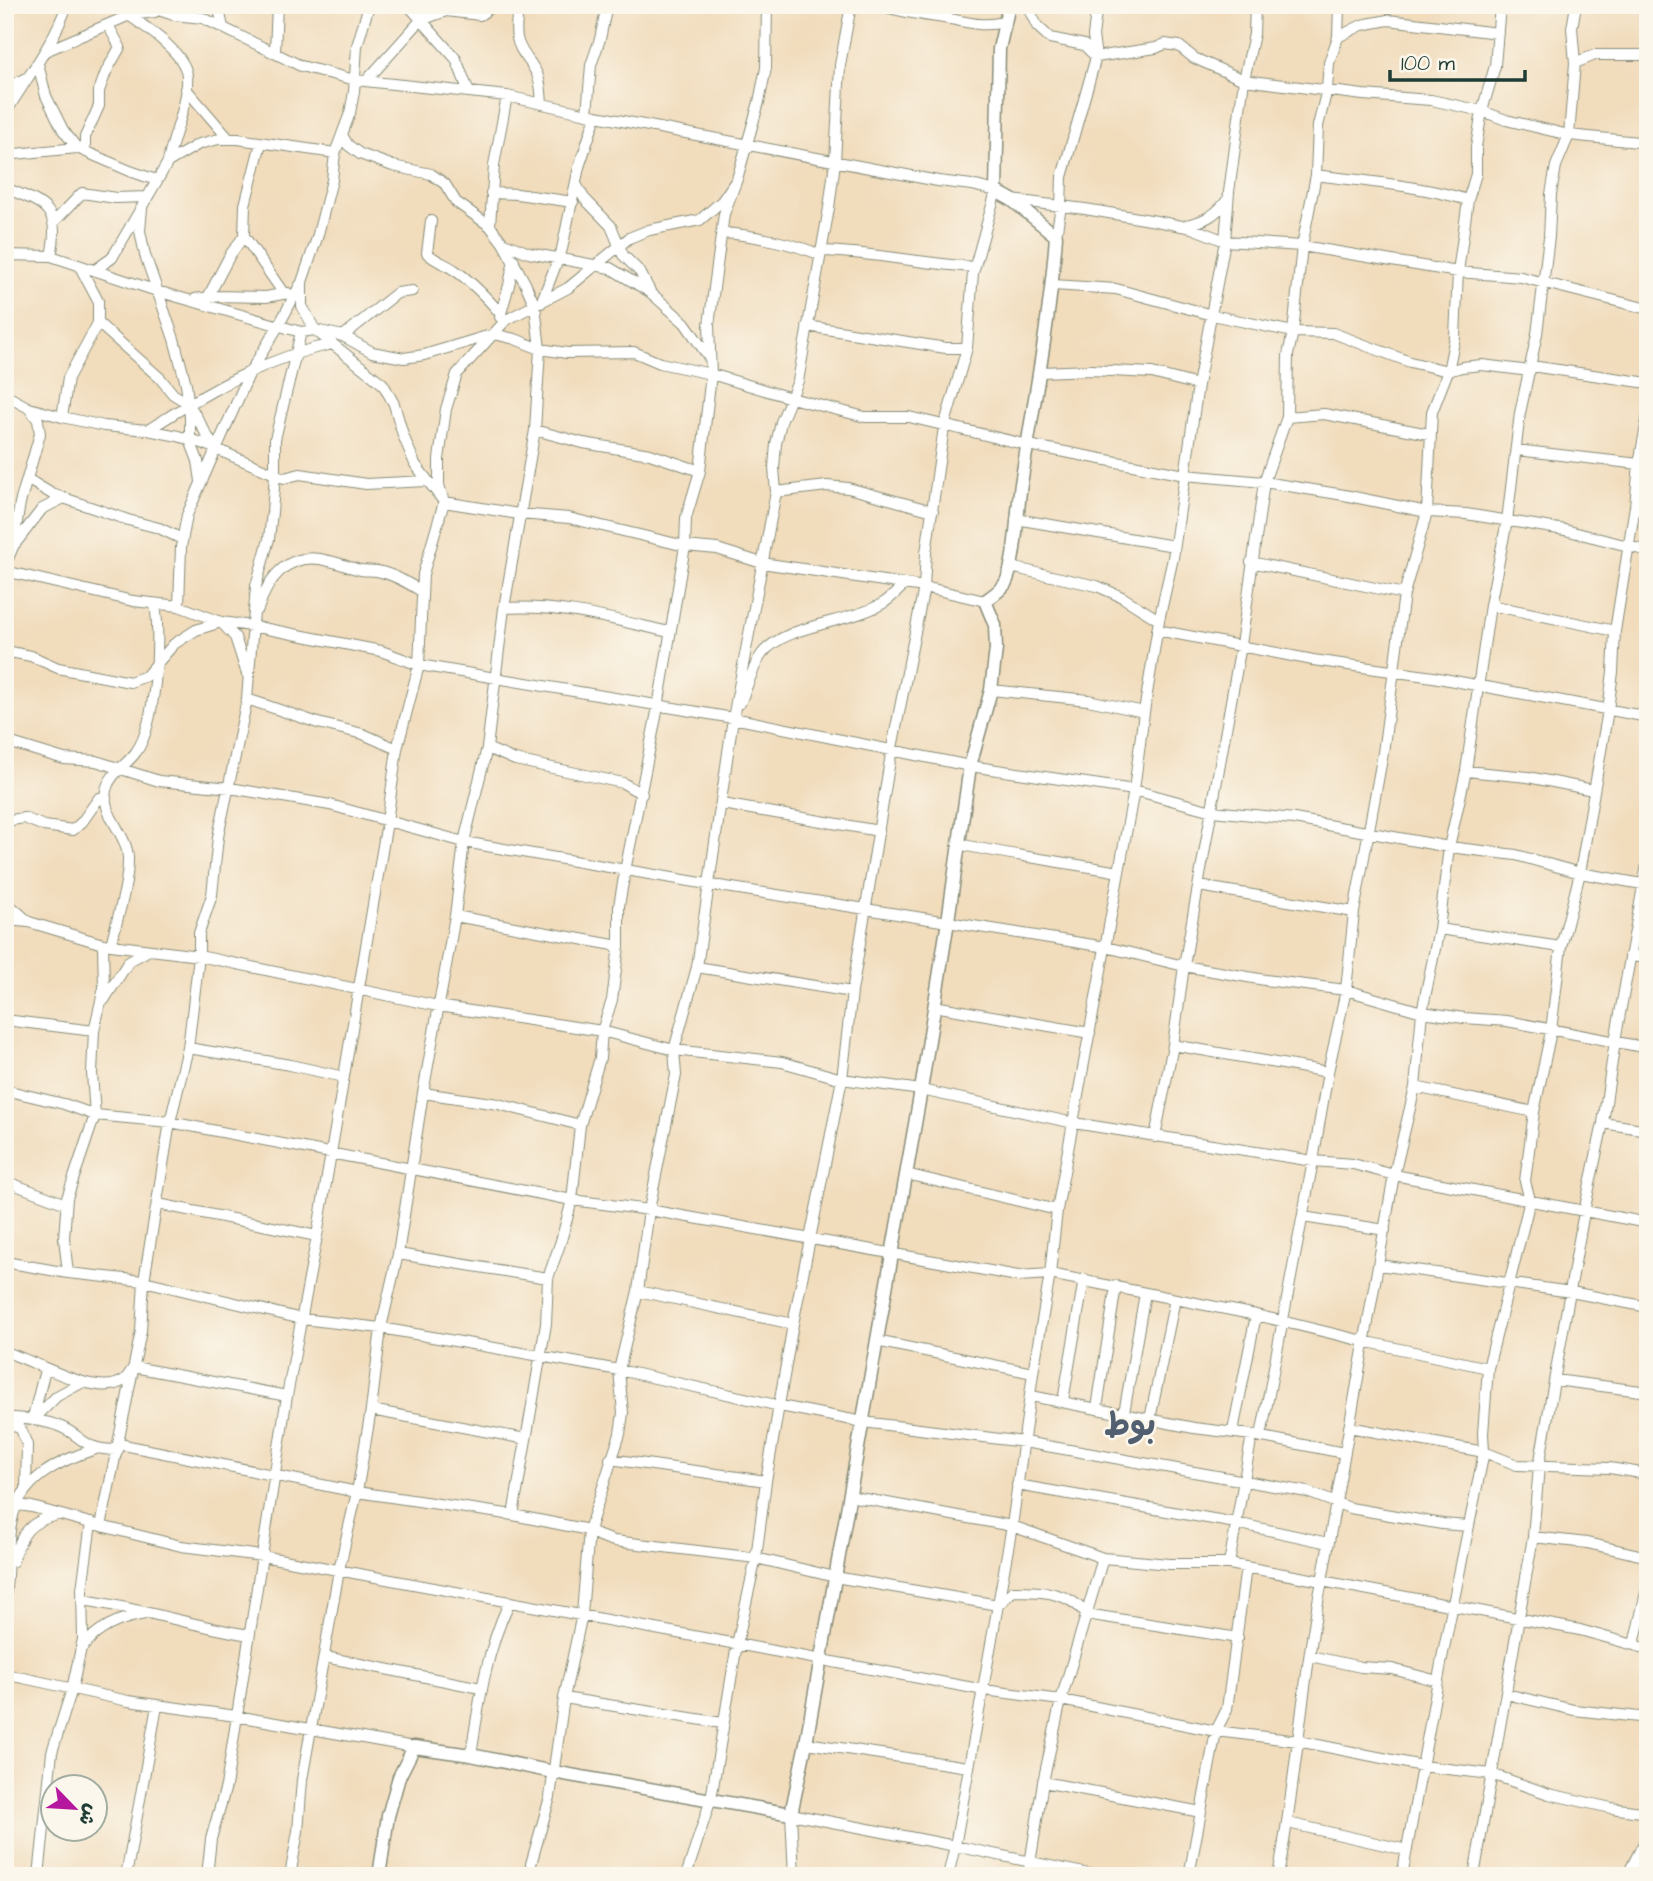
<svg xmlns="http://www.w3.org/2000/svg" width="1653" height="1881" font-family="'Architects Daughter','Playpen Sans Arabic',sans-serif">
<rect width="100%" height="100%" fill="#fbf7ec"/>
<filter id="ink" filterUnits="userSpaceOnUse"><feTurbulence type="fractalNoise" baseFrequency=".0143" numOctaves="2"/><feDisplacementMap in="SourceGraphic" scale="14" xChannelSelector="R" yChannelSelector="G"/><feConvolveMatrix kernelMatrix="1 2 1 2 8 2 1 2 1" color-interpolation-filters="sRGB"/></filter>
<filter id="wash" filterUnits="userSpaceOnUse"><feTurbulence type="fractalNoise" baseFrequency=".00686" numOctaves="4" result="noise"/><feDisplacementMap in="SourceGraphic" scale="28" xChannelSelector="R" yChannelSelector="G"/><feGaussianBlur stdDeviation="1.57" result="paint"/><feColorMatrix in="noise" values="0 0 0 0 0 0 0 0 0 0 0 0 0 0 0 0 0 1.4 0 .05"/><feComposite in="paint" operator="in"/></filter>
<g filter="url(#wash)">
<rect width="100%" height="100%" fill="#f1dcbc"/>
</g>
<g filter="url(#ink)">
<g fill="none" stroke-linecap="round" stroke-linejoin="round">
<!-- minor casing -->
<g stroke="#888c78" stroke-width="12">
<path id="minor" d="M 113,5 C 133,18 186,51 187,76 C 189,104 173,134 168,162
M 142,5 L 174,15 L 203,18 L 301,66 L 355,80 L 507,96 L 596,116 L 938,181 L 972,185 L 996,191 L 973,273 L 967,348 L 944,427 L 926,553 L 924,587 L 892,748 L 852,992 L 842,1079 L 793,1324 L 766,1481 L 756,1558 L 737,1644 L 711,1799 L 686,1876
M 218,5 L 223,27
M 369,5 L 357,46 L 354,92 L 350,113 L 335,153 L 332,180 L 317,238 L 302,282 L 302,306 L 315,330 L 383,384 L 394,404 L 403,435 L 415,464 L 444,502 L 519,514 L 569,518 L 685,546 L 717,549 L 762,563 L 924,587 L 985,601
M 408,5 L 456,59 L 469,92
M 519,5 C 517,16 515,27 517,38 C 519,50 527,57 533,67 C 541,78 541,91 542,104
M 879,5 C 901,12 921,15 944,18 C 965,21 982,28 1003,22
M 1027,5 L 1037,26 L 1050,38 L 1084,45 L 1096,57 L 1156,48 L 1165,44 L 1179,46 L 1194,58 L 1244,80 L 1363,95 L 1431,100 L 1482,111 L 1506,120 L 1569,135 L 1648,143
M 1255,5 L 1254,34 L 1244,80 L 1229,192 L 1225,241 L 1198,385 L 1173,558 L 1159,620 L 1144,712 L 1134,790 L 1057,1210 L 1050,1274 L 1256,1315 L 1363,1341 L 1488,1368
M 1576,5 L 1572,28 L 1575,63 L 1569,135 L 1556,166 L 1551,194 L 1549,237 L 1537,334 L 1520,413 L 1507,521 L 1490,605 L 1466,771 L 1449,847 L 1439,929 L 1422,1012 L 1415,1087 L 1394,1175 L 1648,1223
M 421,20 L 446,11 L 480,15 L 494,5
M 1338,37 L 1362,25 L 1388,20 L 1498,33
M 48,50 L 130,15 L 155,12
M 275,52 L 277,5
M 1575,63 L 1595,55 L 1648,55
M 38,64 L 46,96 L 63,130 L 77,148 L 130,171 L 156,180
M 366,81 L 421,20 L 427,5
M 5,89 L 26,78
M 186,89 L 229,139
M 5,114 C 27,77 53,45 67,5
M 587,114 L 591,65 L 600,39 L 607,5
M 261,143 L 245,205 L 244,236 L 284,294
M 85,151 L 85,137 L 99,106 L 99,91 L 106,72 L 120,47 L 108,25
M 5,152 L 15,154 L 77,148
M 1316,175 C 1368,182 1418,185 1468,200
M 576,184 L 584,198 L 611,226 L 623,255 L 640,272 L 651,293 L 685,323 L 710,359
M 5,188 C 46,204 61,208 51,256
M 491,193 L 517,194 L 573,202
M 1012,200 L 1085,209 L 1156,221 L 1192,228 L 1225,241 L 1302,246 L 1458,272 L 1521,277 L 1648,309
M 142,208 L 140,231 L 145,255 L 174,339 L 186,384 L 190,417 L 190,440 L 198,461 L 201,481
M 431,221 L 427,253 C 435,261 446,264 456,271 C 473,283 487,298 501,314
M 54,222 L 82,193 L 116,198 L 146,197
M 1186,225 C 1205,221 1216,215 1228,199
M 490,226 L 494,165 L 507,96
M 722,233 C 748,234 797,244 820,255
M 1056,236 L 1061,206 L 1062,177 L 1096,57 L 1093,36 L 1097,5
M 504,243 L 529,253 L 610,268 L 650,292
M 821,251 C 873,252 922,264 974,267
M 5,255 L 51,256 L 157,291 L 301,332 L 315,330 L 343,336 L 372,352 L 404,358 L 424,355 L 494,334 L 515,339 L 540,349 L 567,353 L 634,352 L 660,363 L 711,374 L 791,398 L 865,417 L 909,417 L 1028,445 L 1185,475 L 1264,482 L 1344,495 L 1427,512 L 1466,514 L 1565,530 L 1648,551
M 95,270 L 112,258 L 168,162 L 199,144 L 219,139 L 238,139 L 335,153
M 1053,285 L 1116,289 L 1212,315 L 1293,332 L 1333,333 L 1410,362 L 1448,371 L 1462,367 L 1482,365 L 1530,371
M 208,297 L 230,255 L 244,236
M 195,299 L 215,296 L 266,297 L 288,293
M 541,303 L 562,249 L 579,167 L 596,116
M 500,317 L 509,285 L 514,260
M 98,323 L 160,378 L 173,394 L 189,404 L 215,449
M 807,326 L 946,348 L 967,348
M 343,336 L 397,293 L 412,291
M 1531,366 L 1648,383
M 1041,372 L 1091,370 L 1152,373 L 1198,385
M 5,395 L 29,408 L 62,417 L 104,426 L 148,430 L 178,436 L 202,443 L 284,478 L 300,474 L 366,484 L 427,481
M 62,417 L 68,378 L 98,323 L 98,301 L 79,265
M 1287,417 L 1324,414 L 1429,434
M 148,430 C 205,393 265,358 332,344
M 535,430 L 583,443 L 650,454 L 700,471
M 1516,450 L 1639,464
M 27,479 L 52,494 L 128,520 L 159,528 L 182,539
M 776,492 L 827,486 L 848,488 L 933,511
M 1016,519 L 1174,546
M 15,544 L 42,509 L 64,498
M 1251,562 L 1404,594
M 5,565 L 13,547 L 20,503 L 40,434 L 38,420 L 29,408
M 1010,567 L 1097,586 L 1122,597 L 1159,620
M 5,571 L 133,601 L 179,606 L 221,622 L 252,626 L 381,651 L 419,665 L 733,718 L 970,766 L 1134,790 L 1212,811 L 1294,819 L 1449,847 L 1516,855 L 1580,873 L 1648,885
M 1490,605 L 1615,631
M 179,606 L 181,547 L 187,515 L 250,372 L 279,325 L 300,285
M 504,608 C 560,604 615,620 669,632
M 258,609 C 269,575 290,550 329,561 C 340,563 350,568 361,570 C 366,571 371,570 377,571 C 393,574 408,583 421,591
M 1157,630 L 1313,660 L 1433,677 L 1648,717
M 5,651 L 31,656 L 58,668 L 130,682 L 146,676 L 174,644 L 196,630 L 221,622 L 235,637 L 247,674
M 991,690 L 1088,700 L 1144,712
M 247,699 L 318,723 L 363,734 L 397,749
M 740,703 C 747,689 753,665 762,654 C 786,623 851,624 885,602 C 892,597 899,590 905,584
M 5,741 L 64,759 L 96,761 L 159,781 L 230,788 L 330,805 L 464,842 L 707,884 L 1106,947 L 1184,966 L 1265,980 L 1346,990 L 1422,1012 L 1464,1018 L 1507,1021 L 1648,1048
M 487,748 L 515,760 L 623,783 L 642,794
M 1466,771 L 1528,777 L 1593,790
M 722,804 L 879,831
M 5,821 L 24,818 L 44,826 L 73,830 L 82,822 L 99,798 L 106,798
M 959,844 C 1012,856 1066,862 1119,872
M 1199,886 L 1354,912
M 5,901 L 29,922
M 455,916 L 619,946
M 5,920 L 29,922 L 103,944 L 199,956 L 438,1006 L 602,1031 L 674,1050 L 782,1062 L 842,1079 L 921,1090 L 1074,1123 L 1313,1161 L 1353,1164 L 1394,1175 L 1322,1581 L 1229,1564 L 1169,1564 L 1103,1558 L 1012,1526 L 955,1846 L 791,1814 L 794,1876
M 1439,929 L 1561,947
M 111,945 C 117,919 128,886 128,860 C 129,835 101,816 106,790 C 110,773 127,765 136,752 C 156,725 161,637 155,605
M 1630,955 L 1648,959
M 697,967 L 852,992
M 104,1000 L 129,961 L 149,950
M 934,1006 L 1090,1033
M 5,1020 L 94,1031
M 1173,1045 L 1328,1072
M 188,1048 L 290,1065 L 344,1077
M 1415,1087 L 1534,1112
M 5,1090 L 64,1104 L 95,1115 L 170,1122 L 572,1200 L 649,1210 L 1018,1276 L 1050,1274 L 1033,1373 L 1012,1526 L 849,1496
M 423,1093 L 498,1104 L 580,1125
M 1603,1123 L 1648,1130
M 1155,1137 L 1173,1045 L 1184,966 L 1241,645 L 1264,482 L 1287,417 L 1288,355 L 1293,332 L 1302,246 L 1316,175 L 1318,126 L 1327,89 L 1329,63 L 1338,37 L 1339,5
M 906,1174 L 1057,1210
M 5,1181 L 66,1204
M 158,1204 L 317,1236
M 1303,1217 L 1385,1230
M 398,1254 L 548,1278
M 5,1262 L 68,1273 L 144,1281 L 302,1319 L 381,1328 L 619,1370 L 780,1406 L 863,1422 L 1024,1442 L 1245,1481 L 1307,1492 L 1350,1508 L 1442,1524 L 1469,1526
M 1379,1265 L 1571,1292 L 1648,1307
M 68,1273 L 64,1238 L 67,1198 L 95,1115 L 92,1073 L 94,1031 L 104,988 L 103,944
M 638,1291 L 793,1324
M 876,1341 L 1033,1373
M 5,1352 C 33,1359 97,1400 124,1380 C 128,1377 131,1371 134,1367 L 287,1396
M 1555,1380 L 1648,1392
M 1031,1396 L 1194,1428 L 1252,1435 L 1344,1453
M 1063,1401 L 1084,1279
M 1097,1408 L 1116,1286
M 371,1410 L 526,1439
M 1124,1413 L 1145,1293
M 5,1417 C 22,1419 40,1419 56,1425 C 85,1435 79,1450 118,1450
M 33,1417 L 45,1370
M 1150,1419 L 1175,1299
M 33,1420 L 57,1396 L 83,1382
M 5,1421 L 21,1429 L 27,1445 L 26,1490
M 1349,1427 L 1484,1452 L 1517,1465 L 1609,1468 L 1648,1474
M 1233,1431 L 1256,1315
M 1261,1436 L 1313,1161 L 1328,1072 L 1346,990 L 1354,912 L 1383,753 L 1404,594 L 1427,512 L 1432,412 L 1448,371 L 1455,337 L 1458,272 L 1468,200 L 1476,174 L 1476,147 L 1482,111 L 1495,66 L 1500,5
M 119,1444 L 357,1492 L 513,1515 L 589,1530 L 599,1536 L 614,1541 L 756,1558 L 835,1577 L 998,1605 L 1013,1591 C 1040,1591 1068,1591 1086,1614 L 1238,1638
M 610,1459 L 766,1481
M 1017,1485 L 1236,1523 L 1328,1543
M 5,1503 L 32,1507 L 101,1526 L 141,1331 L 144,1281 L 170,1122 L 188,1048 L 199,956 L 199,933 L 212,895 L 218,837 L 247,699 L 256,586 L 269,539 L 272,512 L 275,475 L 275,439 L 301,332
M 513,1515 L 546,1324 L 548,1278 L 561,1241 L 572,1200 L 580,1125 L 600,1058 L 602,1031 L 612,1000 L 619,946 L 619,906 L 625,871 L 658,707 L 685,546 L 686,518 L 700,471 L 711,374 L 709,325 L 724,214 L 737,179 L 759,102 L 766,68 L 767,5
M 101,1526 L 181,1546 L 262,1556 L 984,1690 L 1061,1700 L 1216,1731 L 1298,1741 L 1422,1766 L 1491,1774 L 1549,1794 L 1611,1808 L 1648,1813
M 1533,1537 L 1587,1543 L 1648,1557
M 13,1561 C 21,1534 29,1521 57,1515
M 1229,1564 L 1252,1435
M 5,1597 C 9,1571 6,1545 12,1520 C 20,1479 60,1460 96,1449
M 83,1600 C 139,1608 193,1626 249,1635
M 1634,1644 L 1648,1584
M 83,1647 C 98,1627 120,1618 145,1614
M 1310,1656 L 1361,1667 L 1392,1669 L 1438,1681
M 325,1657 L 481,1688
M 5,1674 L 128,1701 L 236,1716 L 414,1747
M 1506,1694 L 1574,1710 L 1648,1718
M 564,1698 L 722,1723
M 806,1743 L 968,1767
M 471,1755 C 479,1702 486,1652 509,1603
M 1043,1782 L 1201,1812
M 1288,1823 L 1407,1850
M 39,1876 L 52,1752 L 72,1689 L 83,1639 L 82,1589 L 91,1523
M 126,1876 L 157,1706
M 207,1876 L 211,1839 L 226,1786 L 287,1396 L 317,1236 L 387,822 L 397,749 L 419,665 L 423,574 L 444,502 L 439,485 L 439,459 L 446,409 L 457,374 L 506,320 L 568,288 L 629,238 L 649,230 L 700,220 L 722,201 L 737,179
M 290,1876 L 298,1831 L 302,1780 L 339,1570 L 357,1492 L 371,1410 L 381,1328 L 398,1254 L 423,1093 L 455,916 L 464,842 L 487,748 L 504,608 L 535,430 L 540,349 L 535,306 L 525,283 L 503,243 L 490,226 L 456,202 L 445,184 L 431,174 L 393,166 L 360,154 L 348,145 L 342,135
M 534,1876 L 531,1864 L 550,1797 L 564,1698 L 582,1614 L 589,1530 L 620,1434 L 623,1413 L 619,1370 L 638,1291 L 649,1210 L 676,1075 L 674,1050 L 697,967 L 733,718 L 776,492 L 774,468 L 776,444 L 781,422 L 798,381 L 829,208 L 835,162 L 840,65 L 851,5
M 948,1876 L 955,1846 L 1098,1876
M 1028,1876 L 1043,1782 L 1061,1700 L 1103,1558
M 1189,1876 L 1216,1731 L 1227,1709 L 1246,1567
M 1278,1876 C 1297,1778 1302,1678 1322,1581 L 1580,1630 L 1648,1649
M 1402,1876 L 1443,1653 L 1484,1452 L 1483,1433 L 1488,1368 L 1530,1200 L 1525,1181 L 1534,1112 L 1551,1031 L 1561,947 L 1580,873 L 1608,710 L 1613,672 L 1615,631 L 1635,506 L 1639,464 L 1648,415
M 1474,1876 L 1533,1537 L 1539,1466 L 1584,1212 L 1603,1123 L 1615,1041 L 1648,859
M 1627,1876 L 1648,1835"/>
</g>
<!-- tertiary casing -->
<g stroke="#888c78" stroke-width="15">
<path id="tertiary" d="M 379,1876 L 388,1816 L 399,1777 L 414,1747 L 471,1755 L 553,1772 L 791,1814 L 806,1743 L 921,1090 L 948,921 L 970,766 L 991,690 L 996,649 L 995,625 L 985,601 C 992,596 1000,591 1005,584 C 1016,564 1017,509 1021,484 C 1034,401 1050,320 1056,236 L 1012,200 L 996,191 L 999,49 L 1009,5"/>
</g>
<!-- minor -->
<use href="#minor" stroke="#fff" stroke-width="10"/>
<!-- tertiary -->
<use href="#tertiary" stroke="#fff" stroke-width="12"/>
</g>
</g>
<g text-anchor="middle" stroke-width="5" stroke-linejoin="round" paint-order="stroke">
<!-- town labels -->
<g font-size="33" font-weight="bold" fill="#515f70" stroke="#fbf7ec">
<text x="1130" y="1435">بوط</text>
</g>
</g>
<!-- margin -->
<rect width="1653" height="1881" fill="none" stroke="#fbf7ec" stroke-width="28"/>
<!-- north arrow -->
<g transform="translate(74 1808) rotate(115)"><circle r="33" fill="#fbf7ec" stroke="#a3ada2" stroke-width="2"/>
<path d="M0-5L12 26L0 18L-12 26Z" fill="#b5179e"/>
<text y="-10" font-size="19" font-weight="bold" text-anchor="middle" fill="#1f3d34">ش</text>
</g>
<!-- scale -->
<path d="M1390 70v10h135v-10" fill="none" stroke="#1f3d34" stroke-width="3.5"/>
<text x="1401" y="70" font-size="21" fill="#1f3d34" stroke="#fbf7ec" stroke-width="5" paint-order="stroke">100 m</text>
</svg>
